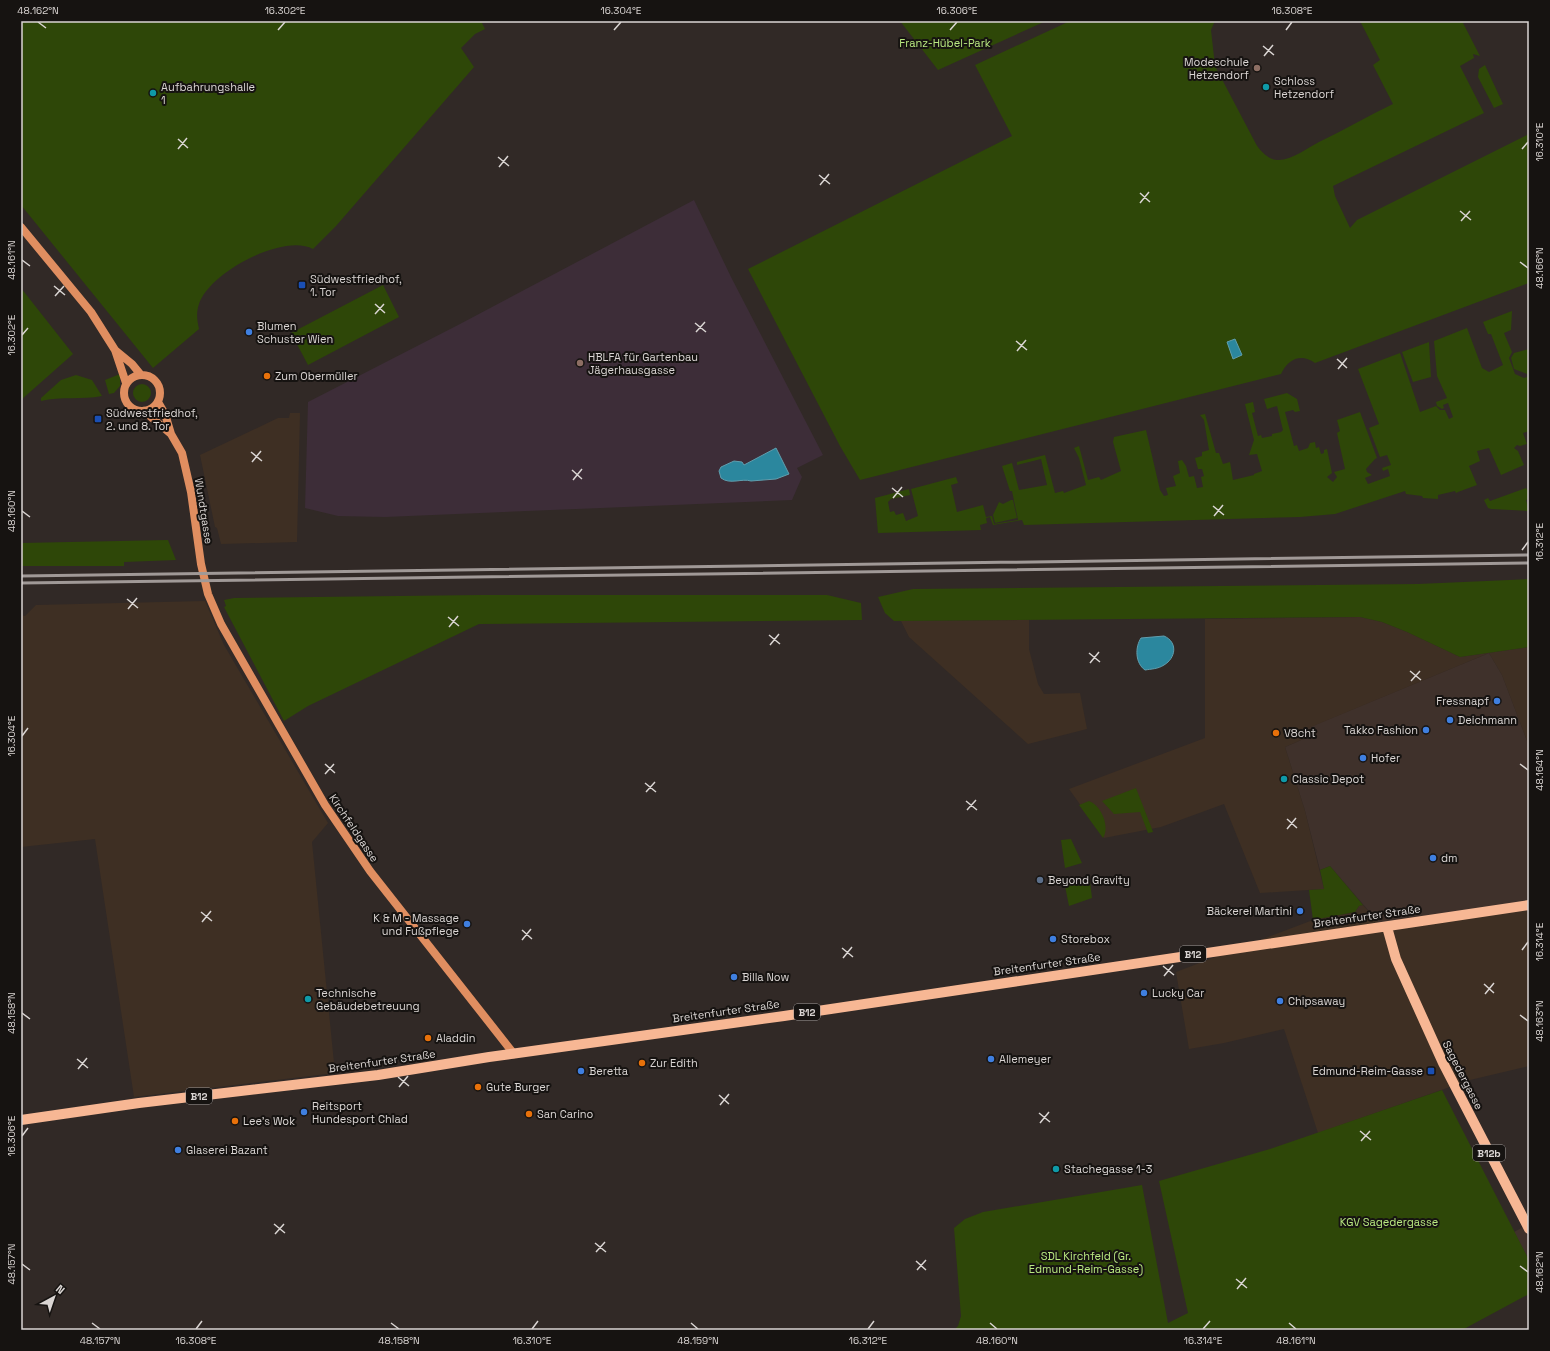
<svg xmlns="http://www.w3.org/2000/svg" width="1550" height="1351" font-family="'Space Grotesk',sans-serif">
<rect width="100%" height="100%" fill="#312926"/>
<!-- built -->
<path fill="#3f312b" d="M 1489,653 L 1502,675 L 1529,746 L 1529,901 L 1380,924 L 1330,866 L 1320,870 L 1305,811 L 1285,747 L 1308,737 L 1305,729 Z
M 1529,1224 L 1529,1260 L 1514,1232 Z"/>
<!-- industrial -->
<path fill="#3e2f23" d="M 290,413 L 300,413 L 297,542 L 221,544 L 217,528 L 215,527 L 200,455 L 278,418 L 289,418 Z
M 205,601 L 224,645 L 328,823 L 312,842 L 335,1073 L 134,1097 L 95,839 L 21,847 L 21,615 L 25,616 L 36,605 Z
M 1360,617 L 1382,622 L 1407,632 L 1460,657 L 1529,647 L 1529,746 L 1502,675 L 1489,653 L 1306,729 L 1308,737 L 1285,747 L 1305,811 L 1324,889 L 1260,893 L 1224,804 L 1161,827 L 1104,838 L 1069,789 L 1205,738 L 1205,619 Z
M 1029,620 L 1029,649 L 1038,684 L 1044,694 L 1080,693 L 1087,729 L 1028,744 L 909,637 L 901,621 Z
M 1529,901 L 1529,1066 L 1470,1080 L 1318,1133 L 1284,1029 L 1224,1043 L 1189,1049 L 1176,972 L 1313,920 L 1355,912 L 1359,906 L 1363,905 L 1380,924 Z"/>
<!-- education -->
<path fill="#3d2d38" d="M 694,200 L 731,277 L 823,455 L 797,468 L 802,477 L 792,500 L 385,517 L 338,516 L 305,508 L 308,402 L 460,324 Z"/>
<!-- green -->
<path fill="#2e4708" d="M 21,21 L 481,21 L 485,29 L 475,34 L 461,48 L 474,67 L 336,226 L 313,249 C 283,233 209,273 199,304 C 196,313 197,320 199,329 L 153,368 L 21,205 Z
M 900,21 L 1046,21 L 938,70 Z
M 1070,21 L 1215,21 L 1211,30 L 1215,66 L 1256,144 C 1260,151 1269,160 1277,160 C 1291,161 1307,148 1319,142 C 1344,130 1368,116 1393,104 L 1373,65 L 1380,60 L 1360,21 L 1462,21 L 1480,56 L 1473,54 L 1474,58 L 1460,66 L 1484,113 L 1333,186 L 1335,196 L 1350,228 L 1357,220 L 1529,134 L 1529,283 L 1315,363 C 1301,353 1288,359 1281,374 L 860,480 L 840,446 L 748,269 L 1012,136 L 975,65 Z
M 1485,65 L 1503,104 L 1494,108 L 1478,77 L 1479,69 Z
M 383,285 L 399,317 L 308,365 L 291,333 Z
M 21,288 L 73,354 L 21,400 Z
M 1512,311 L 1511,330 L 1504,333 L 1512,352 L 1509,358 L 1515,374 L 1524,378 L 1527,377 L 1527,374 L 1514,369 L 1511,358 L 1514,353 L 1529,349 L 1529,431 L 1523,433 L 1527,444 L 1520,446 L 1517,445 L 1514,448 L 1518,451 L 1524,465 L 1501,475 L 1489,448 L 1477,451 L 1480,461 L 1469,466 L 1477,485 L 1458,492 L 1456,493 L 1455,491 L 1438,495 L 1438,499 L 1423,498 L 1422,496 L 1406,494 L 1405,491 L 1335,514 L 1300,517 L 1024,525 L 1022,520 L 993,525 L 990,517 L 986,518 L 987,523 L 980,525 L 981,530 L 878,533 L 875,498 L 909,489 L 910,495 L 891,499 L 888,502 L 890,512 L 894,511 L 896,515 L 903,513 L 906,521 L 918,516 L 911,489 L 956,477 L 958,483 L 951,485 L 957,512 L 983,505 L 986,517 L 992,516 L 994,524 L 1018,520 L 1012,491 L 1010,491 L 1002,466 L 1012,463 L 1019,490 L 1047,485 L 1041,459 L 1017,465 L 1017,462 L 1045,455 L 1055,493 L 1063,491 L 1064,493 L 1086,485 L 1079,458 L 1074,448 L 1079,446 L 1088,480 L 1099,477 L 1101,480 L 1121,471 L 1113,442 L 1114,437 L 1146,430 L 1160,490 L 1164,496 L 1168,495 L 1166,488 L 1176,486 L 1173,476 L 1180,473 L 1178,461 L 1182,460 L 1186,466 L 1189,477 L 1194,476 L 1197,488 L 1203,487 L 1201,477 L 1204,476 L 1202,469 L 1198,469 L 1195,458 L 1202,456 L 1202,452 L 1209,450 L 1204,420 L 1200,415 L 1205,414 L 1216,453 L 1219,453 L 1223,464 L 1230,462 L 1233,480 L 1254,475 L 1254,474 L 1262,471 L 1257,454 L 1249,455 L 1254,440 L 1245,404 L 1253,402 L 1255,412 L 1252,413 L 1258,436 L 1261,435 L 1262,438 L 1272,436 L 1272,434 L 1281,432 L 1283,430 L 1277,406 L 1267,409 L 1264,399 L 1287,393 L 1297,399 L 1300,411 L 1295,412 L 1293,410 L 1285,412 L 1294,446 L 1297,445 L 1299,451 L 1308,448 L 1310,443 L 1315,442 L 1316,448 L 1319,447 L 1321,454 L 1324,453 L 1324,450 L 1327,449 L 1332,473 L 1327,477 L 1333,482 L 1337,477 L 1334,472 L 1345,469 L 1337,433 L 1340,431 L 1337,420 L 1360,412 L 1377,458 L 1375,459 L 1366,469 L 1367,472 L 1372,475 L 1365,478 L 1368,484 L 1390,476 L 1388,469 L 1383,471 L 1382,468 L 1391,465 L 1387,455 L 1380,457 L 1369,428 L 1379,424 L 1358,369 L 1400,353 L 1420,412 L 1436,406 L 1440,410 L 1445,410 L 1449,419 L 1453,417 L 1448,403 L 1443,405 L 1444,408 L 1442,409 L 1437,406 L 1436,402 L 1447,398 L 1437,376 L 1434,341 L 1467,328 L 1482,368 L 1489,372 L 1503,365 L 1491,334 L 1488,334 L 1483,322 Z
M 1429,342 L 1431,377 L 1413,382 L 1402,352 Z
M 120,374 L 120,386 L 114,393 L 109,394 L 105,380 Z
M 76,375 L 92,380 L 102,396 C 82,400 61,396 41,401 L 41,398 L 61,380 Z
M133 393a9 9 0 1 1 18 0a9 9 0 1 1-18 0Z
M 1526,488 L 1529,492 L 1529,499 L 1526,500 L 1529,511 L 1491,509 L 1488,508 L 1484,500 L 1488,498 L 1490,501 Z
M 1011,500 L 1013,500 L 1017,518 L 995,523 L 993,515 L 999,502 L 1003,504 Z
M 168,540 L 176,560 L 124,562 L 124,566 L 21,566 L 21,543 Z
M 1529,579 L 1529,647 L 1460,657 L 1407,632 L 1382,622 L 1360,617 L 894,621 L 885,613 L 878,597 L 913,589 L 1418,584 Z
M 481,595 L 827,595 L 861,603 L 862,620 L 479,624 L 308,706 L 284,721 L 224,607 L 226,606 L 224,600 L 234,598 Z
M 1136,788 L 1152,829 L 1153,832 L 1148,833 L 1140,812 L 1114,814 L 1102,801 Z
M 1089,801 C 1102,806 1110,827 1103,838 L 1079,805 Z
M 1071,839 L 1082,863 L 1065,868 L 1061,840 Z
M 1330,866 L 1363,905 L 1359,906 L 1355,912 L 1313,920 L 1309,890 L 1324,889 L 1320,870 Z
M 1088,880 L 1090,882 L 1092,898 L 1069,906 L 1065,886 Z
M 1442,1090 L 1529,1260 L 1529,1294 L 1462,1330 L 954,1330 L 958,1326 L 961,1316 L 954,1228 L 965,1219 L 983,1212 L 1142,1185 L 1168,1323 L 1188,1313 L 1159,1181 L 1270,1149 Z"/>
<!-- water -->
<path fill="#2b879e" stroke="#609eae" d="M 1235,339 L 1242,355 L 1233,359 L 1227,342 Z
M 776,448 L 789,474 L 776,479 L 751,481 C 742,478 730,485 721,478 L 719,471 L 721,467 L 734,461 L 742,462 L 744,465 Z
M 1164,636 C 1178,642 1176,658 1164,665 C 1158,669 1151,669 1145,670 C 1135,663 1135,647 1141,638 Z"/>
<g fill="none" stroke-linecap="round" stroke-linejoin="round">
<!-- secondary -->
<path stroke="#e08e60" stroke-width="8" d="M 21,227 L 91,312 L 115,350 L 132,364 L 141,375
M 115,350 L 126,383
M124 393a18 18 0 1 1 36 0a18 18 0 1 1-36 0Z
M 158,402 L 165,414 L 171,434 L 182,453 L 191,492 L 201,564 L 208,594 L 221,624 L 325,805 L 370,871 L 514,1054
M 144,411 L 171,434"/>
<!-- primary -->
<path stroke="#f7b794" stroke-width="10" d="M 1387,927 L 1396,959 L 1443,1063 L 1529,1229
M 21,1120 L 139,1103 L 378,1075 L 489,1057 L 784,1016 L 1529,905"/>
<!-- rail -->
<path stroke="#a09997" stroke-width="3" d="M 21,576 L 1529,555
M 21,583 L 1529,563"/>
</g>
<!-- ticks -->
<path fill="none" stroke="#dad5d3" stroke-width="1.5" d="M 38,22 L 46,28M 278,30 L 285,22M 614,30 L 621,22M 950,30 L 957,22M 1286,30 L 1292,22M 1263,46 L 1274,55M 1264,56 L 1273,45M 178,139 L 188,148M 178,149 L 187,138M 1522,149 L 1528,142M 498,157 L 509,166M 499,167 L 508,156M 819,175 L 830,184M 820,185 L 829,174M 1140,193 L 1150,202M 1140,203 L 1149,192M 1460,211 L 1471,220M 1461,221 L 1470,211M 22,260 L 30,266M 1520,262 L 1528,268M 54,286 L 65,295M 55,296 L 64,286M 375,304 L 385,313M 375,314 L 384,304M 695,323 L 706,332M 696,332 L 705,322M 22,335 L 28,328M 1016,341 L 1027,350M 1017,351 L 1026,340M 1337,359 L 1347,368M 1338,369 L 1347,358M 251,452 L 262,461M 252,462 L 261,451M 572,470 L 582,479M 573,480 L 582,469M 892,488 L 903,497M 893,498 L 902,487M 1213,506 L 1224,515M 22,511 L 30,517M 1214,516 L 1223,505M 1522,550 L 1528,542M 127,599 L 138,608M 128,609 L 137,598M 448,617 L 459,626M 449,627 L 458,616M 769,635 L 780,644M 770,645 L 779,634M 1089,653 L 1100,662M 1090,663 L 1099,652M 1410,671 L 1421,680M 1411,681 L 1420,671M 22,736 L 28,728M 325,764 L 335,773M 1520,764 L 1528,770M 325,774 L 334,764M 645,783 L 656,792M 646,792 L 655,782M 966,801 L 977,810M 967,810 L 976,800M 1287,819 L 1297,828M 1287,829 L 1296,818M 201,912 L 212,921M 202,922 L 211,911M 522,930 L 532,939M 522,940 L 531,929M 842,948 L 853,957M 1522,950 L 1528,942M 843,958 L 852,947M 1163,966 L 1174,975M 1164,976 L 1173,965M 1484,984 L 1494,993M 1485,994 L 1494,983M 22,1013 L 30,1019M 1520,1015 L 1528,1021M 77,1059 L 88,1068M 78,1069 L 87,1058M 398,1077 L 409,1086M 399,1087 L 408,1076M 719,1095 L 729,1104M 720,1105 L 729,1094M 1039,1113 L 1050,1122M 1040,1123 L 1049,1112M 1360,1131 L 1371,1140M 22,1136 L 28,1128M 1361,1141 L 1370,1131M 274,1224 L 285,1233M 275,1234 L 284,1224M 595,1243 L 606,1252M 596,1252 L 605,1242M 916,1261 L 926,1270M 22,1264 L 30,1270M 1520,1266 L 1528,1272M 917,1270 L 926,1260M 1236,1279 L 1247,1288M 1237,1289 L 1246,1278M 92,1323 L 100,1329M 391,1323 L 399,1329M 691,1323 L 698,1329M 990,1323 L 997,1329M 1289,1323 L 1296,1329M 196,1329 L 202,1321M 532,1329 L 538,1321M 868,1329 L 874,1321M 1203,1329 L 1210,1321"/>
<!-- markers -->
<g fill="#8d6e63" stroke="#161311" stroke-width="1.5">
<circle cx="1257" cy="68" r="4"/>
<circle cx="580" cy="363" r="4"/>
</g>
<g fill="#0f9aa8" stroke="#161311" stroke-width="1.5">
<circle cx="1266" cy="87" r="4"/>
<circle cx="153" cy="93" r="4"/>
<circle cx="1284" cy="779" r="4"/>
<circle cx="308" cy="999" r="4"/>
<circle cx="1056" cy="1169" r="4"/>
</g>
<g fill="#1a4fb4" stroke="#161311" stroke-width="1.5">
<rect x="298" y="281" width="8" height="8" rx="2"/>
<rect x="94" y="415" width="8" height="8" rx="2"/>
<rect x="1427" y="1067" width="8" height="8" rx="2"/>
</g>
<g fill="#3f7fe0" stroke="#161311" stroke-width="1.5">
<circle cx="249" cy="332" r="4"/>
<circle cx="1497" cy="701" r="4"/>
<circle cx="1450" cy="720" r="4"/>
<circle cx="1426" cy="730" r="4"/>
<circle cx="1363" cy="758" r="4"/>
<circle cx="1433" cy="858" r="4"/>
<circle cx="1300" cy="911" r="4"/>
<circle cx="467" cy="924" r="4"/>
<circle cx="1053" cy="939" r="4"/>
<circle cx="734" cy="977" r="4"/>
<circle cx="1144" cy="993" r="4"/>
<circle cx="1280" cy="1001" r="4"/>
<circle cx="991" cy="1059" r="4"/>
<circle cx="581" cy="1071" r="4"/>
<circle cx="304" cy="1112" r="4"/>
<circle cx="178" cy="1150" r="4"/>
</g>
<g fill="#e8710a" stroke="#161311" stroke-width="1.5">
<circle cx="267" cy="376" r="4"/>
<circle cx="1276" cy="733" r="4"/>
<circle cx="428" cy="1038" r="4"/>
<circle cx="642" cy="1063" r="4"/>
<circle cx="478" cy="1087" r="4"/>
<circle cx="529" cy="1114" r="4"/>
<circle cx="235" cy="1121" r="4"/>
</g>
<circle fill="#5c6f8a" stroke="#161311" stroke-width="1.5" cx="1040" cy="880" r="4"/>
<g text-anchor="middle" stroke-width="4" stroke-linejoin="round" paint-order="stroke">
<!-- shield labels -->
<g fill="#161311" stroke="#9f9b99" stroke-width="1">
<rect x="1180" y="946" width="26" height="16" rx="3"/>
<rect x="794" y="1004" width="26" height="16" rx="3"/>
<rect x="186" y="1088" width="26" height="16" rx="3"/>
<rect x="1473" y="1145" width="32" height="16" rx="3"/>
</g>
<g font-size="10" font-weight="bold" fill="#dad5d3">
<text x="1193" y="958">B12</text>
<text x="807" y="1016">B12</text>
<text x="199" y="1100">B12</text>
<text x="1489" y="1157">B12b</text>
</g>
<!-- park labels -->
<g font-size="11" fill="#b9e981" stroke="#161311">
<text x="945" y="47">Franz-Hübel-Park</text>
<text x="1389" y="1226">KGV Sagedergasse</text>
<text x="1086" y="1260">SDL Kirchfeld (Gr.<tspan x="1086" dy="13">Edmund-Reim-Gasse)</tspan></text>
</g>
<!-- poi labels -->
<g font-size="11" fill="#dad5d3" stroke="#161311" text-anchor="start">
<text x="1249" y="66" text-anchor="end">Modeschule<tspan x="1249" dy="13">Hetzendorf</tspan></text>
<text x="1274" y="85">Schloss<tspan x="1274" dy="13">Hetzendorf</tspan></text>
<text x="161" y="91">Aufbahrungshalle<tspan x="161" dy="13">1</tspan></text>
<text x="310" y="283">Südwestfriedhof,<tspan x="310" dy="13">1. Tor</tspan></text>
<text x="257" y="330">Blumen<tspan x="257" dy="13">Schuster Wien</tspan></text>
<text x="588" y="361">HBLFA für Gartenbau<tspan x="588" dy="13">Jägerhausgasse</tspan></text>
<text x="275" y="380">Zum Obermüller</text>
<text x="106" y="417">Südwestfriedhof,<tspan x="106" dy="13">2. und 8. Tor</tspan></text>
<text x="1489" y="705" text-anchor="end">Fressnapf</text>
<text x="1458" y="724">Deichmann</text>
<text x="1418" y="734" text-anchor="end">Takko Fashion</text>
<text x="1284" y="737">V8cht</text>
<text x="1371" y="762">Hofer</text>
<text x="1292" y="783">Classic Depot</text>
<text x="1441" y="862">dm</text>
<text x="1048" y="884">Beyond Gravity</text>
<text x="1292" y="915" text-anchor="end">Bäckerei Martini</text>
<text x="459" y="922" text-anchor="end">K &amp; M - Massage<tspan x="459" dy="13">und Fußpflege</tspan></text>
<text x="1061" y="943">Storebox</text>
<text x="742" y="981">Billa Now</text>
<text x="316" y="997">Technische<tspan x="316" dy="13">Gebäudebetreuung</tspan></text>
<text x="1152" y="997">Lucky Car</text>
<text x="1288" y="1005">Chipsaway</text>
<text x="436" y="1042">Aladdin</text>
<text x="999" y="1063">Allemeyer</text>
<text x="650" y="1067">Zur Edith</text>
<text x="589" y="1075">Beretta</text>
<text x="1423" y="1075" text-anchor="end">Edmund-Reim-Gasse</text>
<text x="486" y="1091">Gute Burger</text>
<text x="312" y="1110">Reitsport<tspan x="312" dy="13">Hundesport Chlad</tspan></text>
<text x="537" y="1118">San Carino</text>
<text x="243" y="1125">Lee's Wok</text>
<text x="186" y="1154">Glaserei Bazant</text>
<text x="1064" y="1173">Stachegasse 1-3</text>
</g>
<!-- street labels -->
<g font-size="11" fill="#dad5d3" stroke="#161311">
<text transform="translate(204 511) rotate(81)" y="4">Wundtgasse</text>
<text transform="translate(354 828) rotate(56)" y="4">Kirchfeldgasse</text>
<text transform="translate(1367 916) rotate(-8)" y="4">Breitenfurter Straße</text>
<text transform="translate(1047 964) rotate(-8)" y="4">Breitenfurter Straße</text>
<text transform="translate(726 1011) rotate(-8)" y="4">Breitenfurter Straße</text>
<text transform="translate(382 1061) rotate(-8)" y="4">Breitenfurter Straße</text>
<text transform="translate(1463 1075) rotate(63)" y="4">Sagedergasse</text>
</g>
</g>
<!-- border -->
<rect width="1550" height="1351" fill="none" stroke="#161311" stroke-width="44"/>
<!-- north arrow -->
<g transform="translate(54 1297) rotate(40)" stroke="#161311" stroke-width="3" paint-order="stroke">
<path d="M0-3L7 15L0 10L-7 15Z" fill="#dad5d3"/>
<text y="-6" font-size="11" font-weight="bold" text-anchor="middle" fill="#dad5d3">N</text>
</g>
<rect x="22" y="22" width="1506" height="1307" fill="none" stroke="#dad5d3" stroke-width="1.5"/>
<g font-size="10" text-anchor="middle" fill="#dad5d3">
<text x="38" y="14">48.162°N</text>
<text x="285" y="14">16.302°E</text>
<text x="621" y="14">16.304°E</text>
<text x="957" y="14">16.306°E</text>
<text x="1292" y="14">16.308°E</text>
<text transform="translate(1539 142) rotate(-90)" y="4">16.310°E</text>
<text transform="translate(11 260) rotate(-90)" y="4">48.161°N</text>
<text transform="translate(1539 268) rotate(-90)" y="4">48.166°N</text>
<text transform="translate(11 335) rotate(-90)" y="4">16.302°E</text>
<text transform="translate(11 511) rotate(-90)" y="4">48.160°N</text>
<text transform="translate(1539 542) rotate(-90)" y="4">16.312°E</text>
<text transform="translate(11 736) rotate(-90)" y="4">16.304°E</text>
<text transform="translate(1539 770) rotate(-90)" y="4">48.164°N</text>
<text transform="translate(1539 942) rotate(-90)" y="4">16.314°E</text>
<text transform="translate(11 1013) rotate(-90)" y="4">48.158°N</text>
<text transform="translate(1539 1021) rotate(-90)" y="4">48.163°N</text>
<text transform="translate(11 1136) rotate(-90)" y="4">16.306°E</text>
<text transform="translate(11 1264) rotate(-90)" y="4">48.157°N</text>
<text transform="translate(1539 1272) rotate(-90)" y="4">48.162°N</text>
<text x="100" y="1344">48.157°N</text>
<text x="196" y="1344">16.308°E</text>
<text x="399" y="1344">48.158°N</text>
<text x="532" y="1344">16.310°E</text>
<text x="698" y="1344">48.159°N</text>
<text x="868" y="1344">16.312°E</text>
<text x="997" y="1344">48.160°N</text>
<text x="1203" y="1344">16.314°E</text>
<text x="1296" y="1344">48.161°N</text>
</g>
</svg>
